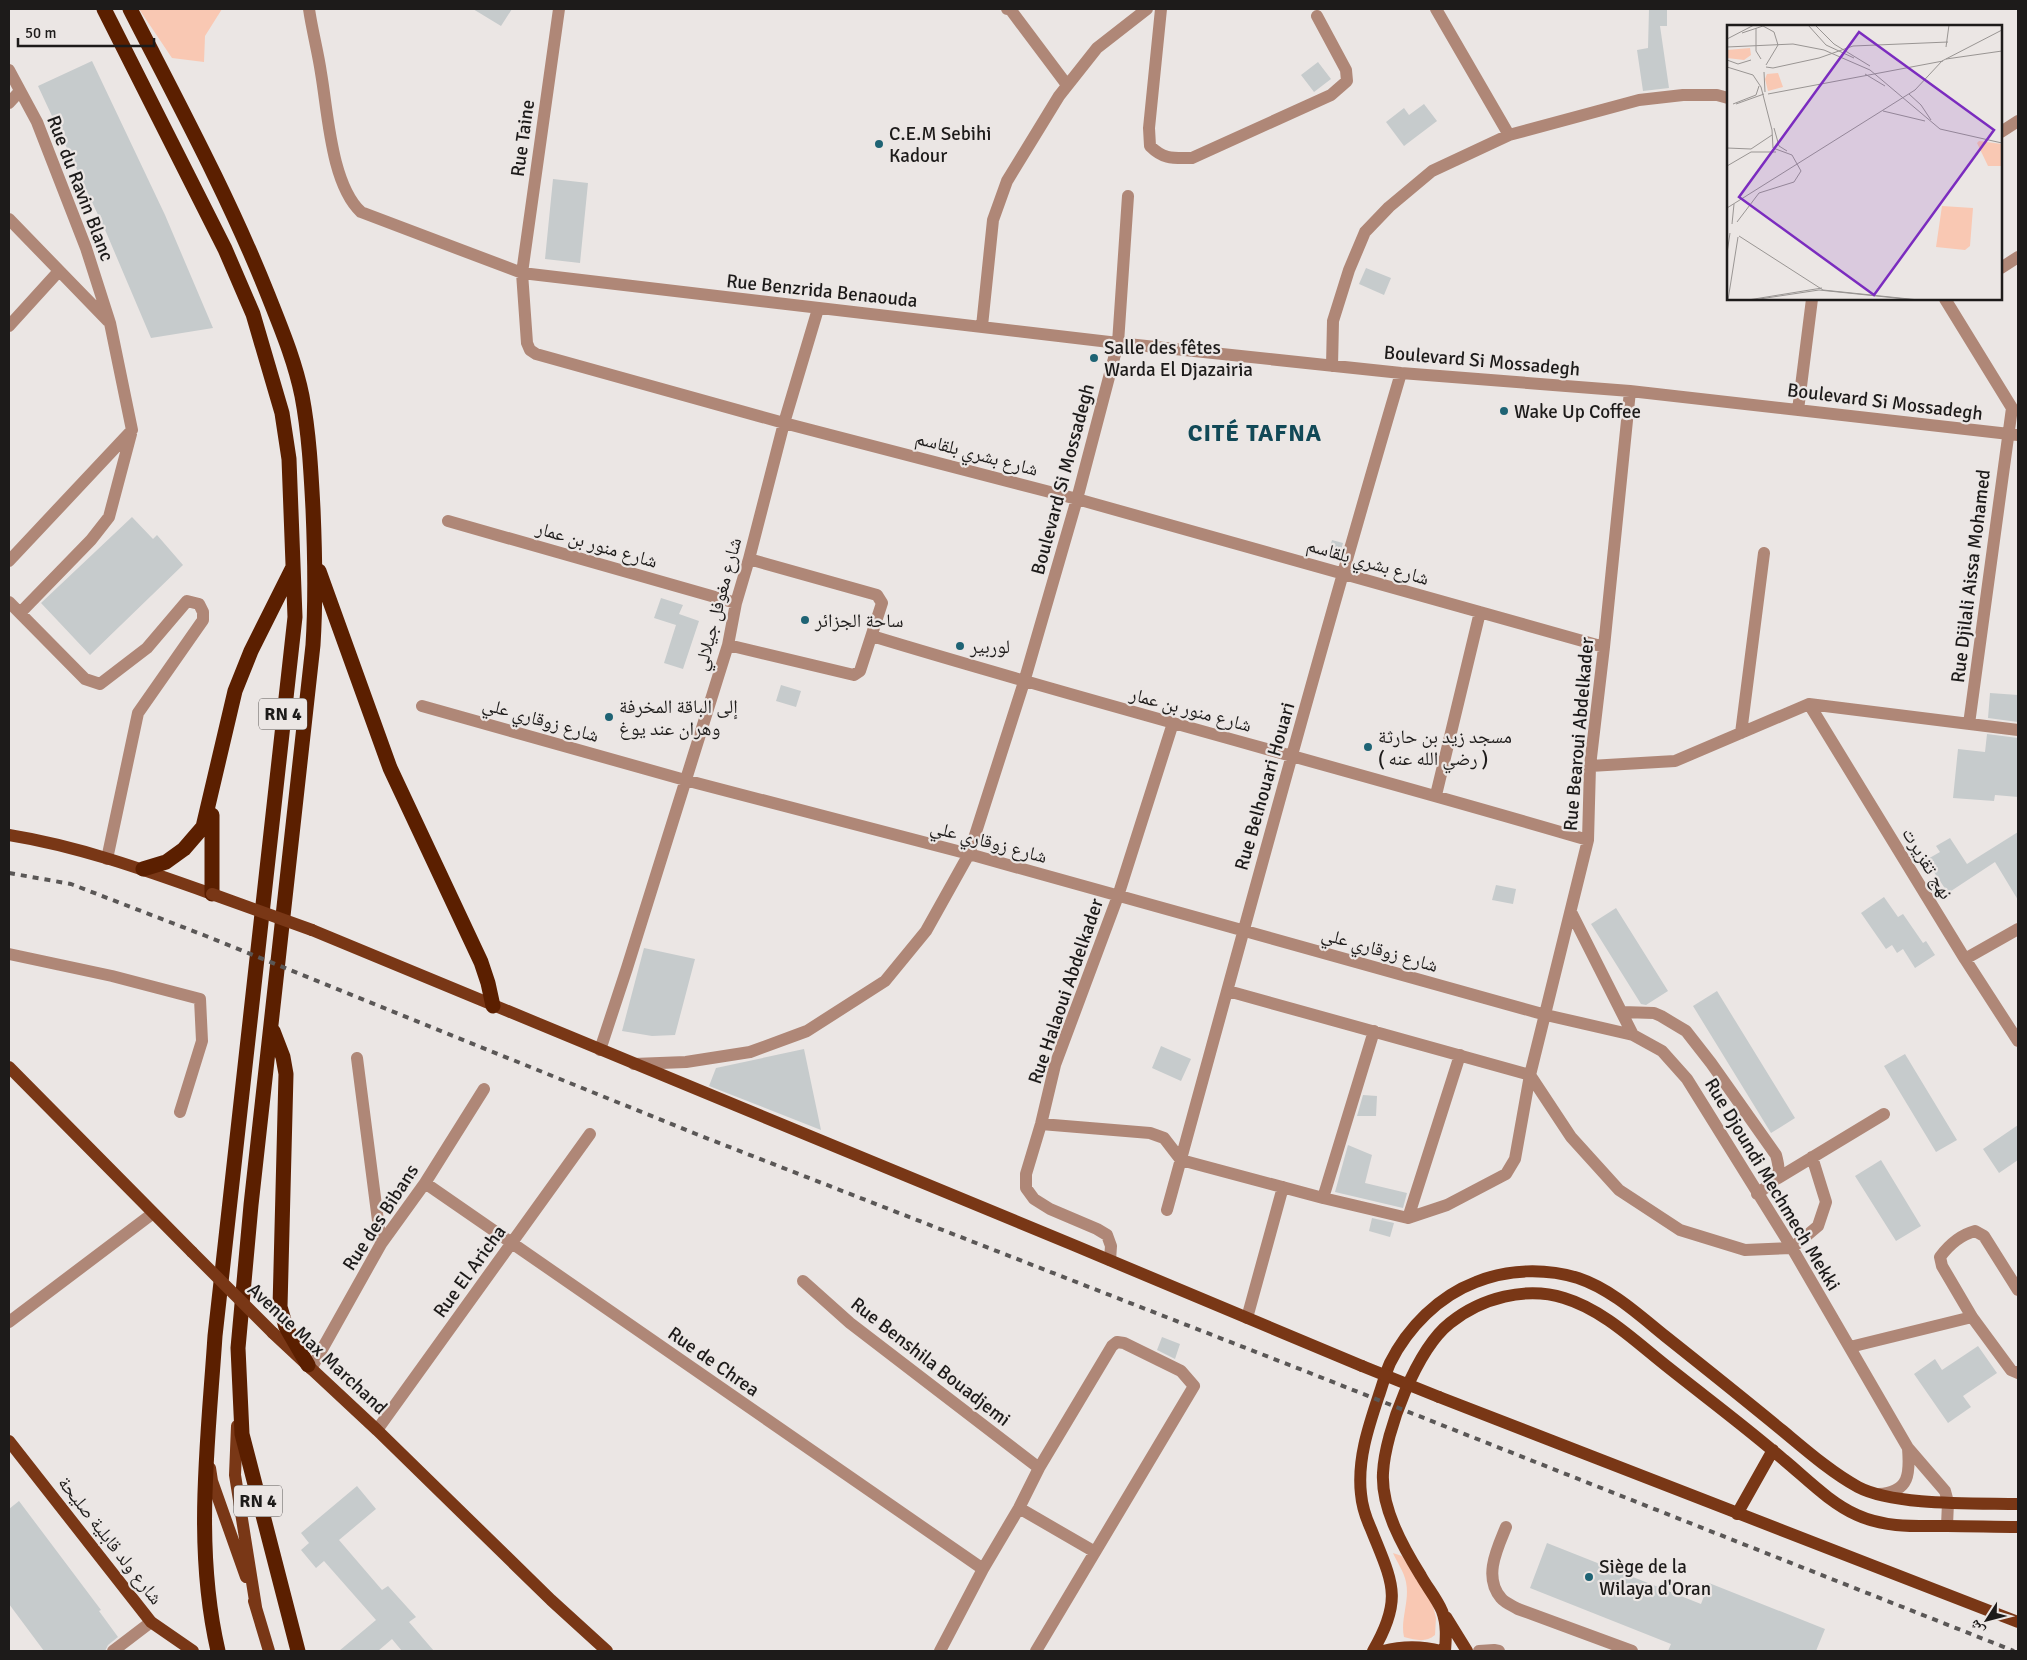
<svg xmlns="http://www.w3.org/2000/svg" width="2027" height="1660" font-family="Signika,'Noto Naskh Arabic',sans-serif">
<rect width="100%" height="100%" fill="#ebe6e4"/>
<!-- green -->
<path fill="#f9c8b3" d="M 139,9 L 222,9 L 205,36 L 204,62 L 172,58 Z
M 1393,1553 L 1402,1556 L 1432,1602 L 1436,1618 L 1435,1635 C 1425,1643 1417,1640 1404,1637 C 1400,1620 1410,1601 1406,1582 C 1404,1572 1397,1562 1393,1553 Z"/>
<!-- building -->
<path fill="#c6cbcc" d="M 473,9 L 512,9 L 501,26 Z
M 1649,9 L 1667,9 L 1667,26 L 1660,26 L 1669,88 L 1643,91 L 1637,50 L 1648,48 Z
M 92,61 L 165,215 L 213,328 L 151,338 L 106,232 L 38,86 Z
M 1318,62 L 1331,79 L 1314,92 L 1301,75 Z
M 1424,104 L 1437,121 L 1404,146 L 1386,122 L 1404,108 L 1409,115 Z
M 553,179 L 588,183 L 580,263 L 545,259 Z
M 1366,268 L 1391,278 L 1384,295 L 1359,284 Z
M 132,517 L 153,539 L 157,535 L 183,565 L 90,655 L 41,603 Z
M 1332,540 L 1343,543 L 1339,557 L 1328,554 Z
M 661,598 L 683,605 L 679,614 L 699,621 L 683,669 L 664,663 L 676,625 L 654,618 Z
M 781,685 L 801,691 L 796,707 L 776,701 Z
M 1990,693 L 2018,695 L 2018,722 L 1988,718 Z
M 1987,734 L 2018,738 L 2018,797 L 1995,795 L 1994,801 L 1953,798 L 1958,749 L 1985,752 Z
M 2018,832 L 2018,900 L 1995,862 L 1948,893 L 1926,860 L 1940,852 L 1936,846 L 1950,838 L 1967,864 Z
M 1496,885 L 1516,889 L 1513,904 L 1492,900 Z
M 1884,897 L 1898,917 L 1903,914 L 1923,943 L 1926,941 L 1935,955 L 1915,968 L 1903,949 L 1897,953 L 1892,945 L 1886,949 L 1861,913 Z
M 1616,908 L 1668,991 L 1646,1005 L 1641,1004 L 1591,924 Z
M 644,948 L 695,959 L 675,1035 L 652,1036 L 622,1031 Z
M 1717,991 L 1795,1118 L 1771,1133 L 1693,1006 Z
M 1161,1046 L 1191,1059 L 1181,1081 L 1152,1068 Z
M 804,1049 L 821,1130 L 709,1086 L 716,1068 Z
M 1905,1054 L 1957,1140 L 1936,1152 L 1884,1066 Z
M 1363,1095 L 1377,1096 L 1376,1116 L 1357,1116 Z
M 2018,1125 L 2018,1160 L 1999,1173 L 1983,1149 Z
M 1348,1145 L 1372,1155 L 1365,1183 L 1407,1193 L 1403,1208 L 1335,1192 Z
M 1881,1160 L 1921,1226 L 1896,1241 L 1855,1176 Z
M 1372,1218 L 1394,1223 L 1390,1237 L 1369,1231 Z
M 1162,1337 L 1180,1344 L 1175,1359 L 1157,1350 Z
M 1978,1346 L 1997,1373 L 1963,1396 L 1971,1407 L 1948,1423 L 1914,1374 L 1935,1359 L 1942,1370 Z
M 357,1486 L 376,1509 L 339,1540 L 382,1590 L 388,1586 L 416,1617 L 409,1622 L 434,1651 L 402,1651 L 392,1639 L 378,1651 L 339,1651 L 376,1620 L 324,1561 L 316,1568 L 301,1550 L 309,1543 L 301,1533 Z
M 19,1501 L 101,1610 L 99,1611 L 118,1637 L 108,1645 L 105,1651 L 44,1651 L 9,1604 L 9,1509 Z
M 1547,1543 L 1701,1604 L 1709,1583 L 1825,1629 L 1816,1651 L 1668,1651 L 1671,1644 L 1530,1588 Z"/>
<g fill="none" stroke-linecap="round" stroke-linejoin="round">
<!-- minor -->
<path stroke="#af8777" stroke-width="12" d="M 309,9 C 312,30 318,52 321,73 C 328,113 331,184 361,212 L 522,273 L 1118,343 L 1128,196
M 559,9 L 522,273 L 527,343 L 530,350 L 536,354 L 784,423 L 1077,499 L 1604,647
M 1007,9 L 1010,9 L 1067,85
M 1161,9 L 1149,128 L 1150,146 C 1164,160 1174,158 1192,158 L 1331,95 L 1347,81 L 1346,70 L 1317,16
M 1436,9 L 1509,135
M 9,70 L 37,122 L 86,248 L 110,323 L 132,430 L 9,561
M 9,103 L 20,91
M 2001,132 L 2018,121
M 9,219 L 108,321
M 2001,268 L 2018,257
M 1945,299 L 2012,408 L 1969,724
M 9,326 L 59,271
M 982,326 L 993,220 L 1007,181 L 1059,96 L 1097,48 L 1147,9
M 1332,366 L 1333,321 L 1349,270 L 1365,232 L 1389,207 L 1432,171 L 1509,135 L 1639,100 L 1683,95 L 1717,95 L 1728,98
M 1798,410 L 1812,299
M 448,521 L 736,603
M 9,602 L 85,679 L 100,684 L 147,648 L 187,601 L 199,604 L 203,612 L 203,620 L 138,713 L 107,859
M 20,613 L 91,540 L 109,517 L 131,434
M 872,636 C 1109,708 1350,770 1588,840
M 728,645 L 854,675 L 860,671 L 882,603 L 877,595 L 749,559
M 1809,704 L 1965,959 L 2018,1041
M 1809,704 L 2018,730
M 422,706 L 685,780 L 969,854 L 1546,1015 L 1633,1035 L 1662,1051 L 1687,1079 L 1792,1248 L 1908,1448 L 1945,1491 L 1948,1502 L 1947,1526
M 1741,733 L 1764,553
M 1590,766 L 1675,761 L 1809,704
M 1436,795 L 1480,612
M 1571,912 L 1633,1035
M 9,954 L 112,976 L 200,999 L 202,1041 L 180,1112
M 1965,959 L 2018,929
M 1228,991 L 1530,1075 L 1571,1137 L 1619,1190 L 1680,1230 L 1745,1250 L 1792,1248 L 1818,1226 L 1826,1202 L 1812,1157
M 1622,1012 L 1654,1013 L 1661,1016 L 1686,1031 L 1711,1063 L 1776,1155 C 1783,1180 1776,1179 1757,1194
M 600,1050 L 627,968 L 728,645 L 736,603 L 749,559 L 784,423 L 818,309
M 357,1058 L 381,1244
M 634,1064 L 686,1062 L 750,1052 L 807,1031 L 885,981 L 926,931 L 969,854 L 1024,682 L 1077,499 L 1118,343 L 1401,373 L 1630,391 L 2018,435
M 1041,1124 L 1150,1133 L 1164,1138 L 1181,1160 L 1323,1198 L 1408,1218 L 1447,1205 L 1506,1174 L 1515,1159 L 1530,1075 L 1588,840 L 1590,766 L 1604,647 L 1630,391
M 1778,1178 L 1884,1114
M 425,1183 L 983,1569
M 1323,1198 L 1374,1031
M 1167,1210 C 1244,930 1319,651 1401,373
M 1408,1218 L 1460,1055
M 1110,1260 L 1111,1246 L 1107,1235 L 1097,1229 L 1050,1209 L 1034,1199 L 1026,1188 L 1026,1174 L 1041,1124 L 1055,1065 L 1118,896 L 1173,723
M 803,1281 L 850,1323 L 1039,1468
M 2018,1290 L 1984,1236 L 1975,1231 C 1960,1235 1949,1245 1940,1257 L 1942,1266 L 1972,1317 L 2011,1370 L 2018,1373
M 1247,1318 L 1283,1187
M 9,1322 L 152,1214
M 1850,1347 L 1972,1317
M 311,1369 L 381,1244 L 425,1183 L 484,1089
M 377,1430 L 590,1134
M 1879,1494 C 1910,1492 1910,1473 1908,1448
M 1019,1508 L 1095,1552
M 1506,1527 C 1497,1549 1483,1577 1501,1598 C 1505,1603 1513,1606 1518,1609 L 1632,1651
M 113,1651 L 151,1622
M 940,1651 L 983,1569 L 1019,1508 L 1039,1468 L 1112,1346 L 1117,1342 L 1124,1343 L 1181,1371 L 1194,1386 L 1036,1651
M 1479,1651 L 1494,1650 L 1499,1651"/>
<!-- major -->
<path stroke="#793716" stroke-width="12" d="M 9,835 C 78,846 145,870 212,894
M 312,930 C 661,1076 1013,1218 1362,1366
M 9,1067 L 192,1252
M 273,1333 L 377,1430 L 551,1600 L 607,1651
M 1439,1397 L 2018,1622
M 237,1426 L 235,1475 L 256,1607
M 9,1441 L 151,1622 L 193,1651
M 210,1468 L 212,1481 L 246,1577
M 1737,1514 L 1773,1450
M 254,1601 L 269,1651
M 1446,1617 L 1467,1651
M 1373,1651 C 1404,1598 1392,1582 1371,1529 C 1366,1518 1362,1506 1361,1494 C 1357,1459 1369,1425 1380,1392 C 1383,1383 1386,1372 1390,1363 C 1408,1327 1439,1296 1476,1282 C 1508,1269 1545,1268 1578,1278 C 1611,1289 1639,1315 1665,1336 C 1704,1367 1744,1399 1783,1431 C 1807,1451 1831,1472 1858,1487 C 1894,1506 1976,1503 2018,1504
M 1383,1651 C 1403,1646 1421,1646 1441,1651
M 1445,1651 C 1446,1638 1447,1624 1442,1611 C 1437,1599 1427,1587 1421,1576 C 1403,1547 1381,1508 1383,1473 C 1385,1431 1417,1349 1450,1323 C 1481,1298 1526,1286 1564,1298 C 1604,1310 1637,1343 1669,1368 C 1708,1399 1747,1428 1784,1460 C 1807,1479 1830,1503 1857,1515 C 1885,1528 1917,1526 1947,1526 C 1971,1526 1995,1527 2018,1527"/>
<!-- highway -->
<path stroke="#5b1f00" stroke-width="15" d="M 104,9 L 225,249 L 253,314 L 282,413 L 289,459 L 295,617 L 215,1336 C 208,1442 194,1547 218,1651
M 130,9 C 178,103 229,197 268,295 C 281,328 295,361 302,396 C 309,433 311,471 313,509 C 315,555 316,599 313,645 L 251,1205 L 238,1348 L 242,1434 L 298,1651
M 319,571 L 390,768 L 481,962 L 488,983 L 493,1006
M 212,815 L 212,894
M 143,869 L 166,862 L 184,849 L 203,827 L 235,691 L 251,651 L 292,569
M 273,1031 L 283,1057 L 286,1074 L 280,1307 L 286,1327 L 308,1365"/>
<!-- rail -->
<path stroke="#5a5756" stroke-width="4" stroke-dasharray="6 6" stroke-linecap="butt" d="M 9,873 L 71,884 L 206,936 L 696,1134 L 1310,1373 L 2014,1651"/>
<!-- major-bridge -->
<path stroke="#793716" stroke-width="12" d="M 212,894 L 312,930
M 192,1252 L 273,1333
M 1362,1366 L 1439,1397"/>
</g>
<!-- markers -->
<g fill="#1e6374" stroke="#ebe6e4" stroke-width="2">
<circle cx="879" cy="144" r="5"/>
<circle cx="1094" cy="358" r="5"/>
<circle cx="1504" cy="411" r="5"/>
<circle cx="805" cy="620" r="5"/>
<circle cx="960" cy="646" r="5"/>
<circle cx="609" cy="717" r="5"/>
<circle cx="1368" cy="747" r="5"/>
<circle cx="1589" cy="1577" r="5"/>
</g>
<g text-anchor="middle" stroke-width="4.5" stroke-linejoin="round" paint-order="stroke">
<!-- shield labels -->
<g fill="#ebe6e4" stroke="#5b5857" stroke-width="1">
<rect x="259" y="698.5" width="48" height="31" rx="4"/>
<rect x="234" y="1485.5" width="48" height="31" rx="4"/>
</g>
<g font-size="18" font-weight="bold" fill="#1d1b1a">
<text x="283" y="720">RN 4</text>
<text x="258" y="1507">RN 4</text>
</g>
<!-- poi labels -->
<g font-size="19" fill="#1d1b1a" stroke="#ebe6e4" text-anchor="start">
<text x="889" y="140">C.E.M Sebihi<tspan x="889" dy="22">Kadour</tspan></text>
<text x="1104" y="354">Salle des fêtes<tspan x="1104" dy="22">Warda El Djazairia</tspan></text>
<text x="1514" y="418">Wake Up Coffee</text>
<text x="815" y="627">ساحة الجزائر</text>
<text x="970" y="653">لوربير</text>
<text x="619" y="713">إلى الباقة المخرفة<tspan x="619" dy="22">وهران عند يوغ</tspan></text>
<text x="1378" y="743">مسجد زيد بن حارثة<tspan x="1378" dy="22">( رضي الله عنه )</tspan></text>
<text x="1599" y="1573">Siège de la<tspan x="1599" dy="22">Wilaya d'Oran</tspan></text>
</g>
<!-- street labels -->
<g font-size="19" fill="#1d1b1a" stroke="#ebe6e4">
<text transform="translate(522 138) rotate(-82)" y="7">Rue Taine</text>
<text transform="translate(81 188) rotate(69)" y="7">Rue du Ravin Blanc</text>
<text transform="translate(822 290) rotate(6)" y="7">Rue Benzrida Benaouda</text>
<text transform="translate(1482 360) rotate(5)" y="7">Boulevard Si Mossadegh</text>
<text transform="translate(1885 401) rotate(7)" y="7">Boulevard Si Mossadegh</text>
<text transform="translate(977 453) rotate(15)" y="7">شارع بشري بلقاسم</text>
<text transform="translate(1062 479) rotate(-75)" y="7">Boulevard Si Mossadegh</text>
<text transform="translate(597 544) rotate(16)" y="7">شارع منور بن عمار</text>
<text transform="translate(1368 561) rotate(16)" y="7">شارع بشري بلقاسم</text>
<text transform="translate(1970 576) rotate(-83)" y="7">Rue Djilali Aissa Mohamed</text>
<text transform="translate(717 604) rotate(-75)" y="7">شارع مغوفل جيلالي</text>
<text transform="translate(1191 709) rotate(15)" y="7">شارع منور بن عمار</text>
<text transform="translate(541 719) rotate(16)" y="7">شارع زوقاري علي</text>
<text transform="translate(1578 734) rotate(-85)" y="7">Rue Bearoui Abdelkader</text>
<text transform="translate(1264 786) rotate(-74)" y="7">Rue Belhouari Houari</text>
<text transform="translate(989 841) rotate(15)" y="7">شارع زوقاري علي</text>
<text transform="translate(1928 863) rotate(59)" y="7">نهج تقزيرت</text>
<text transform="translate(1380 949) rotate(16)" y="7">شارع زوقاري علي</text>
<text transform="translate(1065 991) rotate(-71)" y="7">Rue Halaoui Abdelkader</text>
<text transform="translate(1773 1184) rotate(59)" y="7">Rue Djoundi Mechmech Mekki</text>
<text transform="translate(380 1217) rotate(-57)" y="7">Rue des Bibans</text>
<text transform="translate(469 1271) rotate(-54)" y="7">Rue El Aricha</text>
<text transform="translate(318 1348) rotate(43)" y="7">Avenue Max Marchand</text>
<text transform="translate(714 1361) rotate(35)" y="7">Rue de Chrea</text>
<text transform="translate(931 1361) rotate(38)" y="7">Rue Benshila Bouadjemi</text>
<text transform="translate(111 1540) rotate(52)" y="7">شارع ولد قابلية صليحة</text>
</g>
<!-- district labels -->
<g font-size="24" font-weight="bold" letter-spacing="1" fill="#114957" stroke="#ebe6e4">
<text x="1255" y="441">CITÉ TAFNA</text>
</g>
</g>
<!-- overview -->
<g transform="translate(1727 25)">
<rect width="275" height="275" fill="#ebe6e4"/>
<path d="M 23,23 L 24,30 L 17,35 L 0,33 L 0,25 ZM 51,48 L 56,62 L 41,66 L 38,54 L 40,49 ZM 252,116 L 275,119 L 275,141 L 261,141 L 250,118 ZM 215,181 L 246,183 L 243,221 L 238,225 L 209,222 Z" fill="#f9c8b3"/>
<path fill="none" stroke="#999593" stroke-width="1" d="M 81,0 L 99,20 L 127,33M 88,0 L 107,19 L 143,41M 29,3 L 29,26 L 34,34M 15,8 L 36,1 L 47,7 L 51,20 L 39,40M 0,14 L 27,0M 0,22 L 66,19 L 97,25 L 143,45 L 213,104 L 275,118M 219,22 L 222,0M 219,34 L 275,26M 0,35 L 11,39 L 24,35M 0,42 L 26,50M 39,42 L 46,43 L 92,33 L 126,21 L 221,17M 37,47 L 38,67M 138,49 L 158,61M 41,69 L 216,36M 182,69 L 194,80 L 204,95M 6,79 L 29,70 L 32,61M 9,79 L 37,69M 156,86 L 198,96M 47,103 L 52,121 L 60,126M 0,123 L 24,124 L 45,110M 0,141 L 24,127 L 49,127M 0,183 L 188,65 L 215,36 L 275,5M 10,197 L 32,168 L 67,157 L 74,146 L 65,130 L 46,123 L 45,105 L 34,62 L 26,50M 5,199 L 7,179M 12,211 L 96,265 L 192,275M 0,228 L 3,208M 1,275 L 11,212M 21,275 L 95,263M 26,275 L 92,265 L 188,275"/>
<path fill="#7b2cbf" fill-opacity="0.15" stroke="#7b2cbf" stroke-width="2.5" d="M 132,7 L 267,105 L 147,270 L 12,172 Z"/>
<rect width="275" height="275" fill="none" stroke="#1d1b1a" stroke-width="2.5"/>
</g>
<!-- border -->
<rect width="2027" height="1660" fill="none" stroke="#1d1b1a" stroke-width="20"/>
<!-- north arrow -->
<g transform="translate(1987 1620) rotate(234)" stroke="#ebe6e4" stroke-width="4" paint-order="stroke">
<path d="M0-4L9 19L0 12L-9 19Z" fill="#1d1b1a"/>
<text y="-8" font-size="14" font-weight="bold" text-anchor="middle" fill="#1d1b1a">ش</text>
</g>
<!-- scale -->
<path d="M18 38v8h136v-8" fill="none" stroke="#1d1b1a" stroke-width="2.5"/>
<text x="25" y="38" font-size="15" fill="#1d1b1a" stroke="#ebe6e4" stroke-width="4" paint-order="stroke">50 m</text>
</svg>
